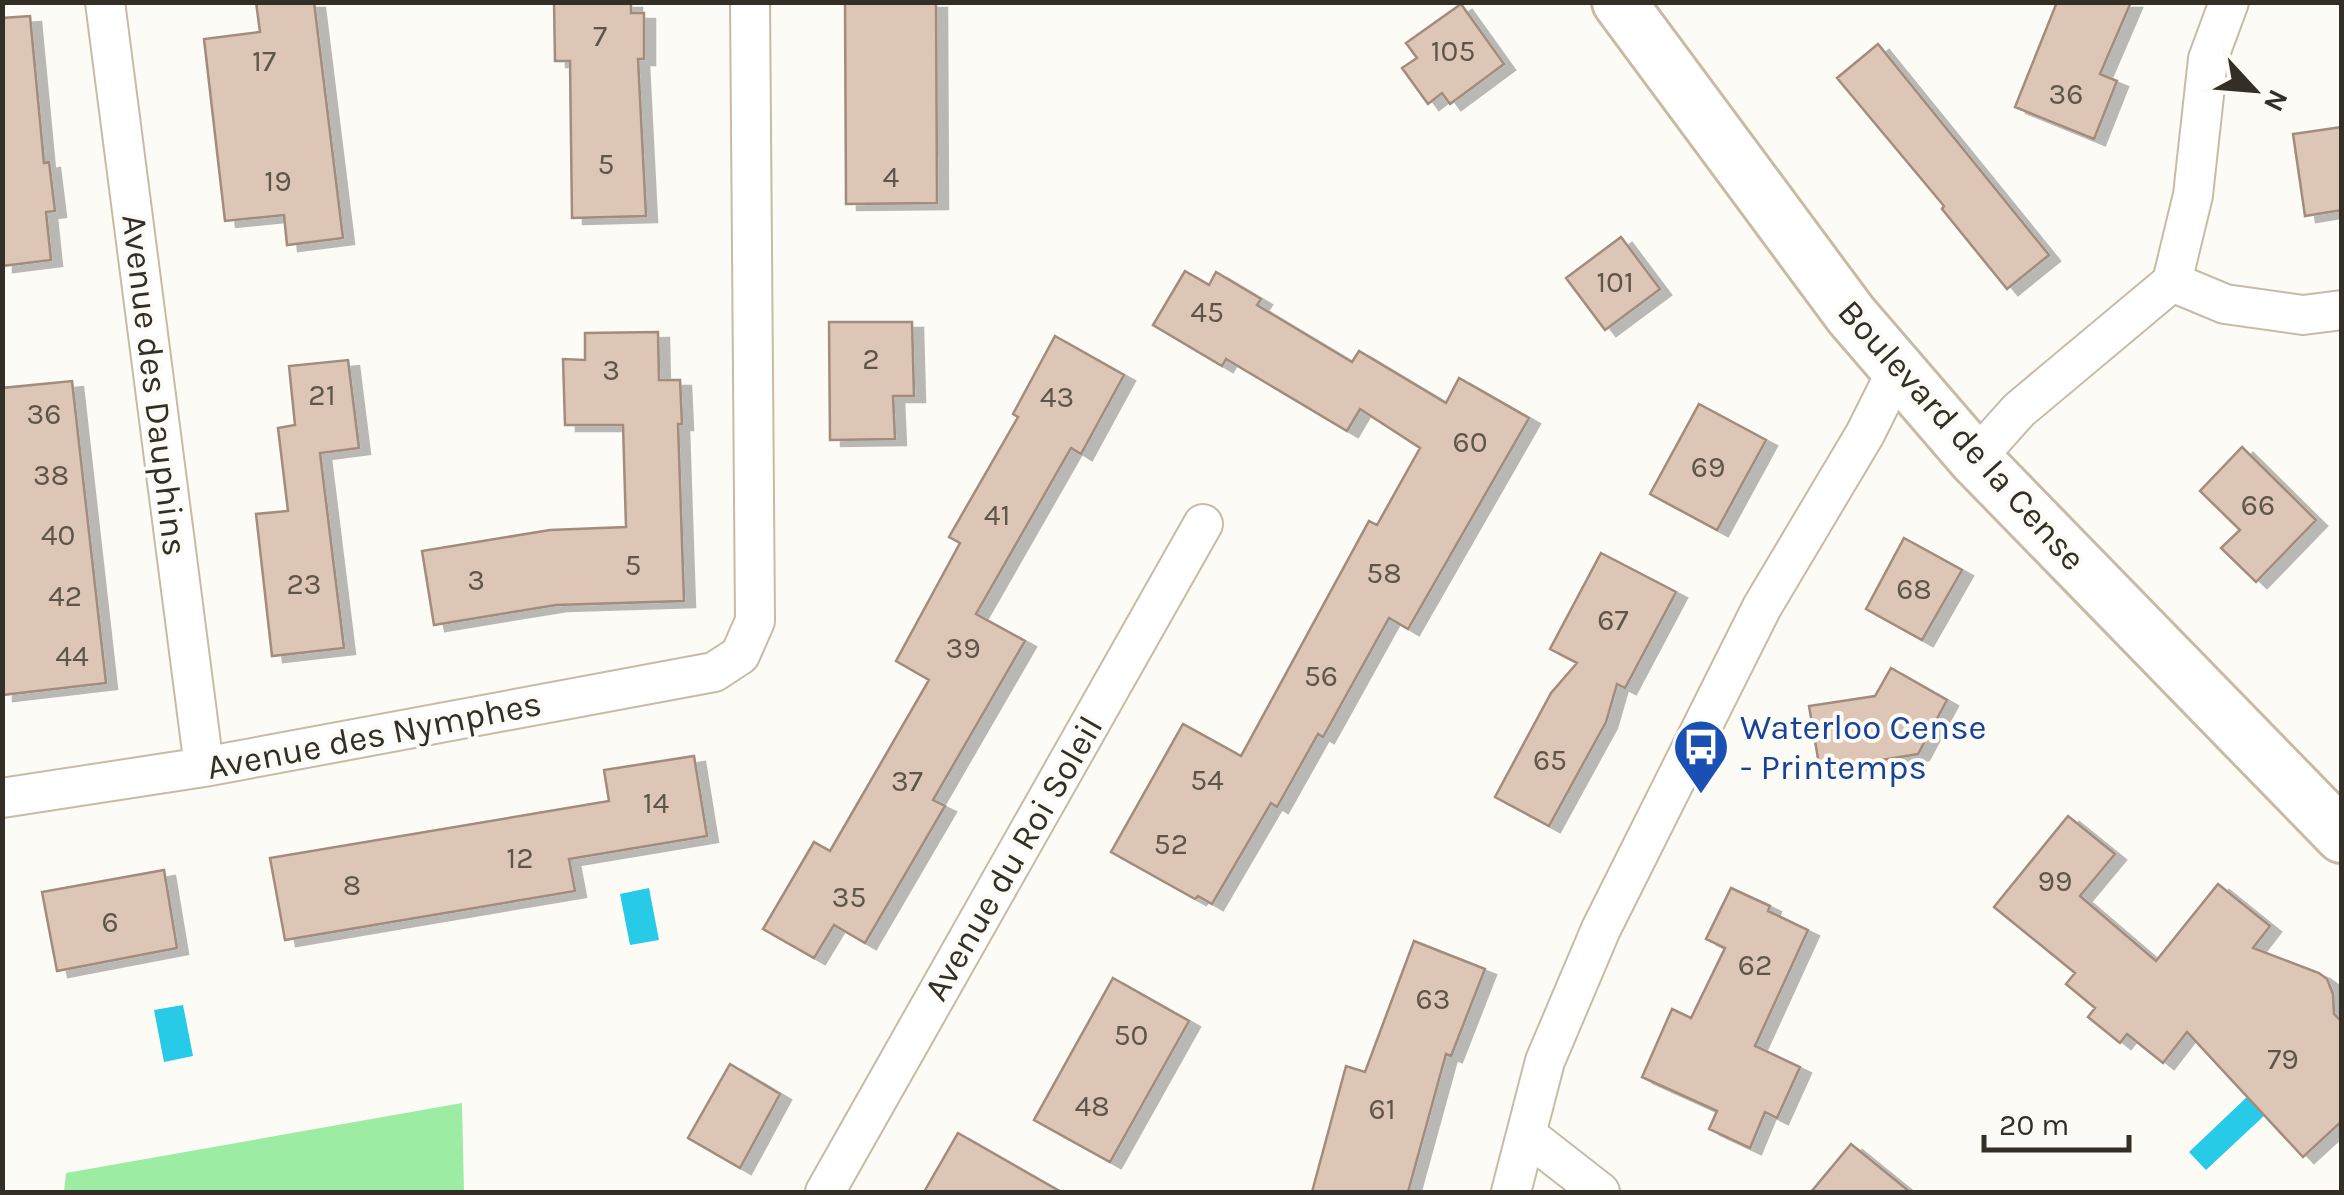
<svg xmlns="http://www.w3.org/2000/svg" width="2344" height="1195" font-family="Karla,sans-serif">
<defs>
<filter id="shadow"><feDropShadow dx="11" dy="6" stdDeviation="0" flood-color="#0004"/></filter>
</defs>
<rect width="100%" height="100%" fill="#fdfbf6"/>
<!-- green -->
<path fill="#9deca3" d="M 462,1103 L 464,1192 L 64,1192 L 66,1173 Z"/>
<!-- water -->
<path fill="#27cae7" d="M 649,888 L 659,940 L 630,945 L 620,894 Z
M 183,1005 L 193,1056 L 164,1062 L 154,1010 Z
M 2249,1095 L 2267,1113 L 2206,1170 L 2189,1152 Z"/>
<!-- building -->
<path fill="#ddc6b6" stroke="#a28c7d" stroke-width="2.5" filter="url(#shadow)" d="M 256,2 L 314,2 L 343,238 L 287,245 L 284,215 L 225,221 L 204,39 L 260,32 Z
M 554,2 L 631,2 L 631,13 L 644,13 L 644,59 L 638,59 L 646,216 L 572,218 L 570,61 L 555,61 Z
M 845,2 L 936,2 L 937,203 L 846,204 Z
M 2057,2 L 2131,2 L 2100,74 L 2117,81 L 2094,139 L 2015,107 Z
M 1461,4 L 1504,64 L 1450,104 L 1442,93 L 1428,104 L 1402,68 L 1417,58 L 1406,43 Z
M 30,16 L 44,163 L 49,162 L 55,211 L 46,212 L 51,260 L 2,266 L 2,18 Z
M 1878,44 L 2049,255 L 2007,289 L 1942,209 L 1944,206 L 1837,78 Z
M 2342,127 L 2342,210 L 2305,216 L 2293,134 Z
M 1621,237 L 1660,289 L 1605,330 L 1566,278 Z
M 1185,271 L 1209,285 L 1216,272 L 1261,299 L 1257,305 L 1352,362 L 1359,351 L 1446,403 L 1459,378 L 1529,418 L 1408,629 L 1389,618 L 1323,737 L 1318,734 L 1277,807 L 1271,803 L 1212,904 L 1198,896 L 1195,899 L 1111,852 L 1183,724 L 1241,756 L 1369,521 L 1377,525 L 1420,448 L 1360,409 L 1347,431 L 1226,359 L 1222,366 L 1153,325 Z
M 829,322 L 912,322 L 914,396 L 893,396 L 895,439 L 830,440 Z
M 658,332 L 659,380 L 680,380 L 682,424 L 678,424 L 684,601 L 556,605 L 434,625 L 422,551 L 550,530 L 626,527 L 623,425 L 565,425 L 563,359 L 585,360 L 585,333 Z
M 1055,336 L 1124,375 L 1081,454 L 1071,448 L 976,614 L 1025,641 L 933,800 L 945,806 L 865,943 L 834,925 L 814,958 L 763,929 L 814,842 L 830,851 L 929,680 L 896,661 L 960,543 L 949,537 L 1018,417 L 1013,414 Z
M 348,360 L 359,448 L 320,453 L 344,648 L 272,656 L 256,514 L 288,511 L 278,428 L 295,425 L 289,366 Z
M 72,381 L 106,683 L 2,695 L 2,388 Z
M 1699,404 L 1766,440 L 1717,530 L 1650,494 Z
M 2242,447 L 2316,520 L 2256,582 L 2221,548 L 2240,530 L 2200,491 Z
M 1904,538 L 1962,570 L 1922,640 L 1866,609 Z
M 1601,553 L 1676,592 L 1625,688 L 1617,684 L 1606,722 L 1549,826 L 1495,797 L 1551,693 L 1577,663 L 1550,649 Z
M 1891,668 L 1947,700 L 1918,754 L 1820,770 L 1809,706 L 1875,696 Z
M 694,756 L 707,836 L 569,859 L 575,891 L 285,940 L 270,858 L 609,801 L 604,770 Z
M 2068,816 L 2115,854 L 2080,896 L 2156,961 L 2218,884 L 2270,926 L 2253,948 L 2319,973 L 2327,979 L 2333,994 L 2334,1014 L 2342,1022 L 2342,1121 L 2303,1157 L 2187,1032 L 2163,1063 L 2127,1034 L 2120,1043 L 2088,1017 L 2095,1008 L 2066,984 L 2075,973 L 1994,907 Z
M 164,870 L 177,948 L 57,971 L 42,892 Z
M 1731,888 L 1770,906 L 1768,911 L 1808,930 L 1755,1046 L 1800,1067 L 1777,1118 L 1765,1112 L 1750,1148 L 1709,1129 L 1717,1111 L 1642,1077 L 1672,1009 L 1691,1018 L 1725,948 L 1706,939 Z
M 1414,941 L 1485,969 L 1451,1056 L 1446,1054 L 1408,1192 L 1312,1192 L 1346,1066 L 1365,1072 Z
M 1113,978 L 1189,1021 L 1110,1162 L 1034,1120 Z
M 730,1064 L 780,1094 L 740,1168 L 688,1138 Z
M 958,1133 L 1061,1192 L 924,1192 Z
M 1851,1144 L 1910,1192 L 1811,1192 Z"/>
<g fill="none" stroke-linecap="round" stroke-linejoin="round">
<!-- street casing -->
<g stroke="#c8bba5" stroke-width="42">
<path id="street" d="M 105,2 L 204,767
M 2172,282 L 2193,195 L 2208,59 L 2229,2
M 1975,459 L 2019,410 L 2172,282 L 2225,304 L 2303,315 L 2342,310
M 2,798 L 204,767 L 714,672 L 740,655 L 755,621 L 750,2
M 1527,1135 L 1600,1192
M 825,1192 L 1203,524
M 1511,1192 L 1545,1061 L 1601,929 L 1762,607 L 1865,434 L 1898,368"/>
</g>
<!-- secondary casing -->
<g stroke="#c8bba5" stroke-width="58">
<path id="secondary" d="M 1619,2 L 1851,315 L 1975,459 L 2342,836"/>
</g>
<!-- street -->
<use href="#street" stroke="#fff" stroke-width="38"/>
<!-- secondary -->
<use href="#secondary" stroke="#fff" stroke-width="52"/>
</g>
<!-- icons -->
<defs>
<g id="bus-pin" transform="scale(2.875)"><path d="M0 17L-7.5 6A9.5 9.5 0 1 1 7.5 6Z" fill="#1a4fb4" stroke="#fdfbf6"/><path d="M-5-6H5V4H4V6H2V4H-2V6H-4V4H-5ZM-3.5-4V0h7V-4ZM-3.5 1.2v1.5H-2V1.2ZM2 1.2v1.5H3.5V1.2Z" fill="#fff"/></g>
</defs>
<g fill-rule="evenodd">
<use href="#bus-pin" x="1701" y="747"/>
</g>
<g text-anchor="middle" stroke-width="8" stroke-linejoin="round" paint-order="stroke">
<!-- number labels -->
<g font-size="30" fill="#5e554a">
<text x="600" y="46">7</text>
<text x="1453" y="61">105</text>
<text x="264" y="71">17</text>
<text x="2066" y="104">36</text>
<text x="606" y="174">5</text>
<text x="891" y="187">4</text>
<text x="278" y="191">19</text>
<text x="1615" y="292">101</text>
<text x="1207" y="322">45</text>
<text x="871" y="369">2</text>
<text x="611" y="380">3</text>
<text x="322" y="405">21</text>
<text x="1057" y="407">43</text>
<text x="44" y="424">36</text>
<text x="1470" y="452">60</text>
<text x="1708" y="477">69</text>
<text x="51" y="485">38</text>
<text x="2258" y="515">66</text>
<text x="997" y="525">41</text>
<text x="58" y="545">40</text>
<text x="633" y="575">5</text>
<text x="1384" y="583">58</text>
<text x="476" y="590">3</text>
<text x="304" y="594">23</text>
<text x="1914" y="599">68</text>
<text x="65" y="606">42</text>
<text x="1613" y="630">67</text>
<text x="963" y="658">39</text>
<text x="72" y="666">44</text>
<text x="1321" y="686">56</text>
<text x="1550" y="770">65</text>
<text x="1207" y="790">54</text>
<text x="907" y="791">37</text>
<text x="656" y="813">14</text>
<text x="1171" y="854">52</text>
<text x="520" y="868">12</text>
<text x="2055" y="891">99</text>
<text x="352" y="895">8</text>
<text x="849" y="907">35</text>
<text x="110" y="932">6</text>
<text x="1755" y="975">62</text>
<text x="1433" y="1009">63</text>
<text x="1131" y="1045">50</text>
<text x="2283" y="1069">79</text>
<text x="1092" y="1116">48</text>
<text x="1382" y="1119">61</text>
</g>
<!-- street labels -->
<g font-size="35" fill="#342f26" stroke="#fdfbf6">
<text transform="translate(155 385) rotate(83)" y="12">Avenue des Dauphins</text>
<text transform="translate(1962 435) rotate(48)" y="12">Boulevard de la Cense</text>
<text transform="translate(374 735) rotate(-11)" y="12">Avenue des Nymphes</text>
<text transform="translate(1013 858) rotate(-60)" y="12">Avenue du Roi Soleil</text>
</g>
<!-- transit labels -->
<g font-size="35" fill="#164399" stroke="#fdfbf6" text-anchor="start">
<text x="1740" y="739">Waterloo Cense<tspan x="1740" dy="40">- Printemps</tspan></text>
</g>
</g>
<!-- border -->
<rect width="2344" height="1195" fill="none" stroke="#342f26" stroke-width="10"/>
<!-- north arrow -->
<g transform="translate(2254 90) rotate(116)" stroke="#fdfbf6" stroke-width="8" paint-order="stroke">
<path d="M0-8L18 38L0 25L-18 38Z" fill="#342f26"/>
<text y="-15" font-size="28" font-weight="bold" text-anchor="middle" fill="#342f26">N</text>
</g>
<!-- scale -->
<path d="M1984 1135v15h145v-15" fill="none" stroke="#342f26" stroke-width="5"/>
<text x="1999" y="1135" font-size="30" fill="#342f26" stroke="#fdfbf6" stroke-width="8" paint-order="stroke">20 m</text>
</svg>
